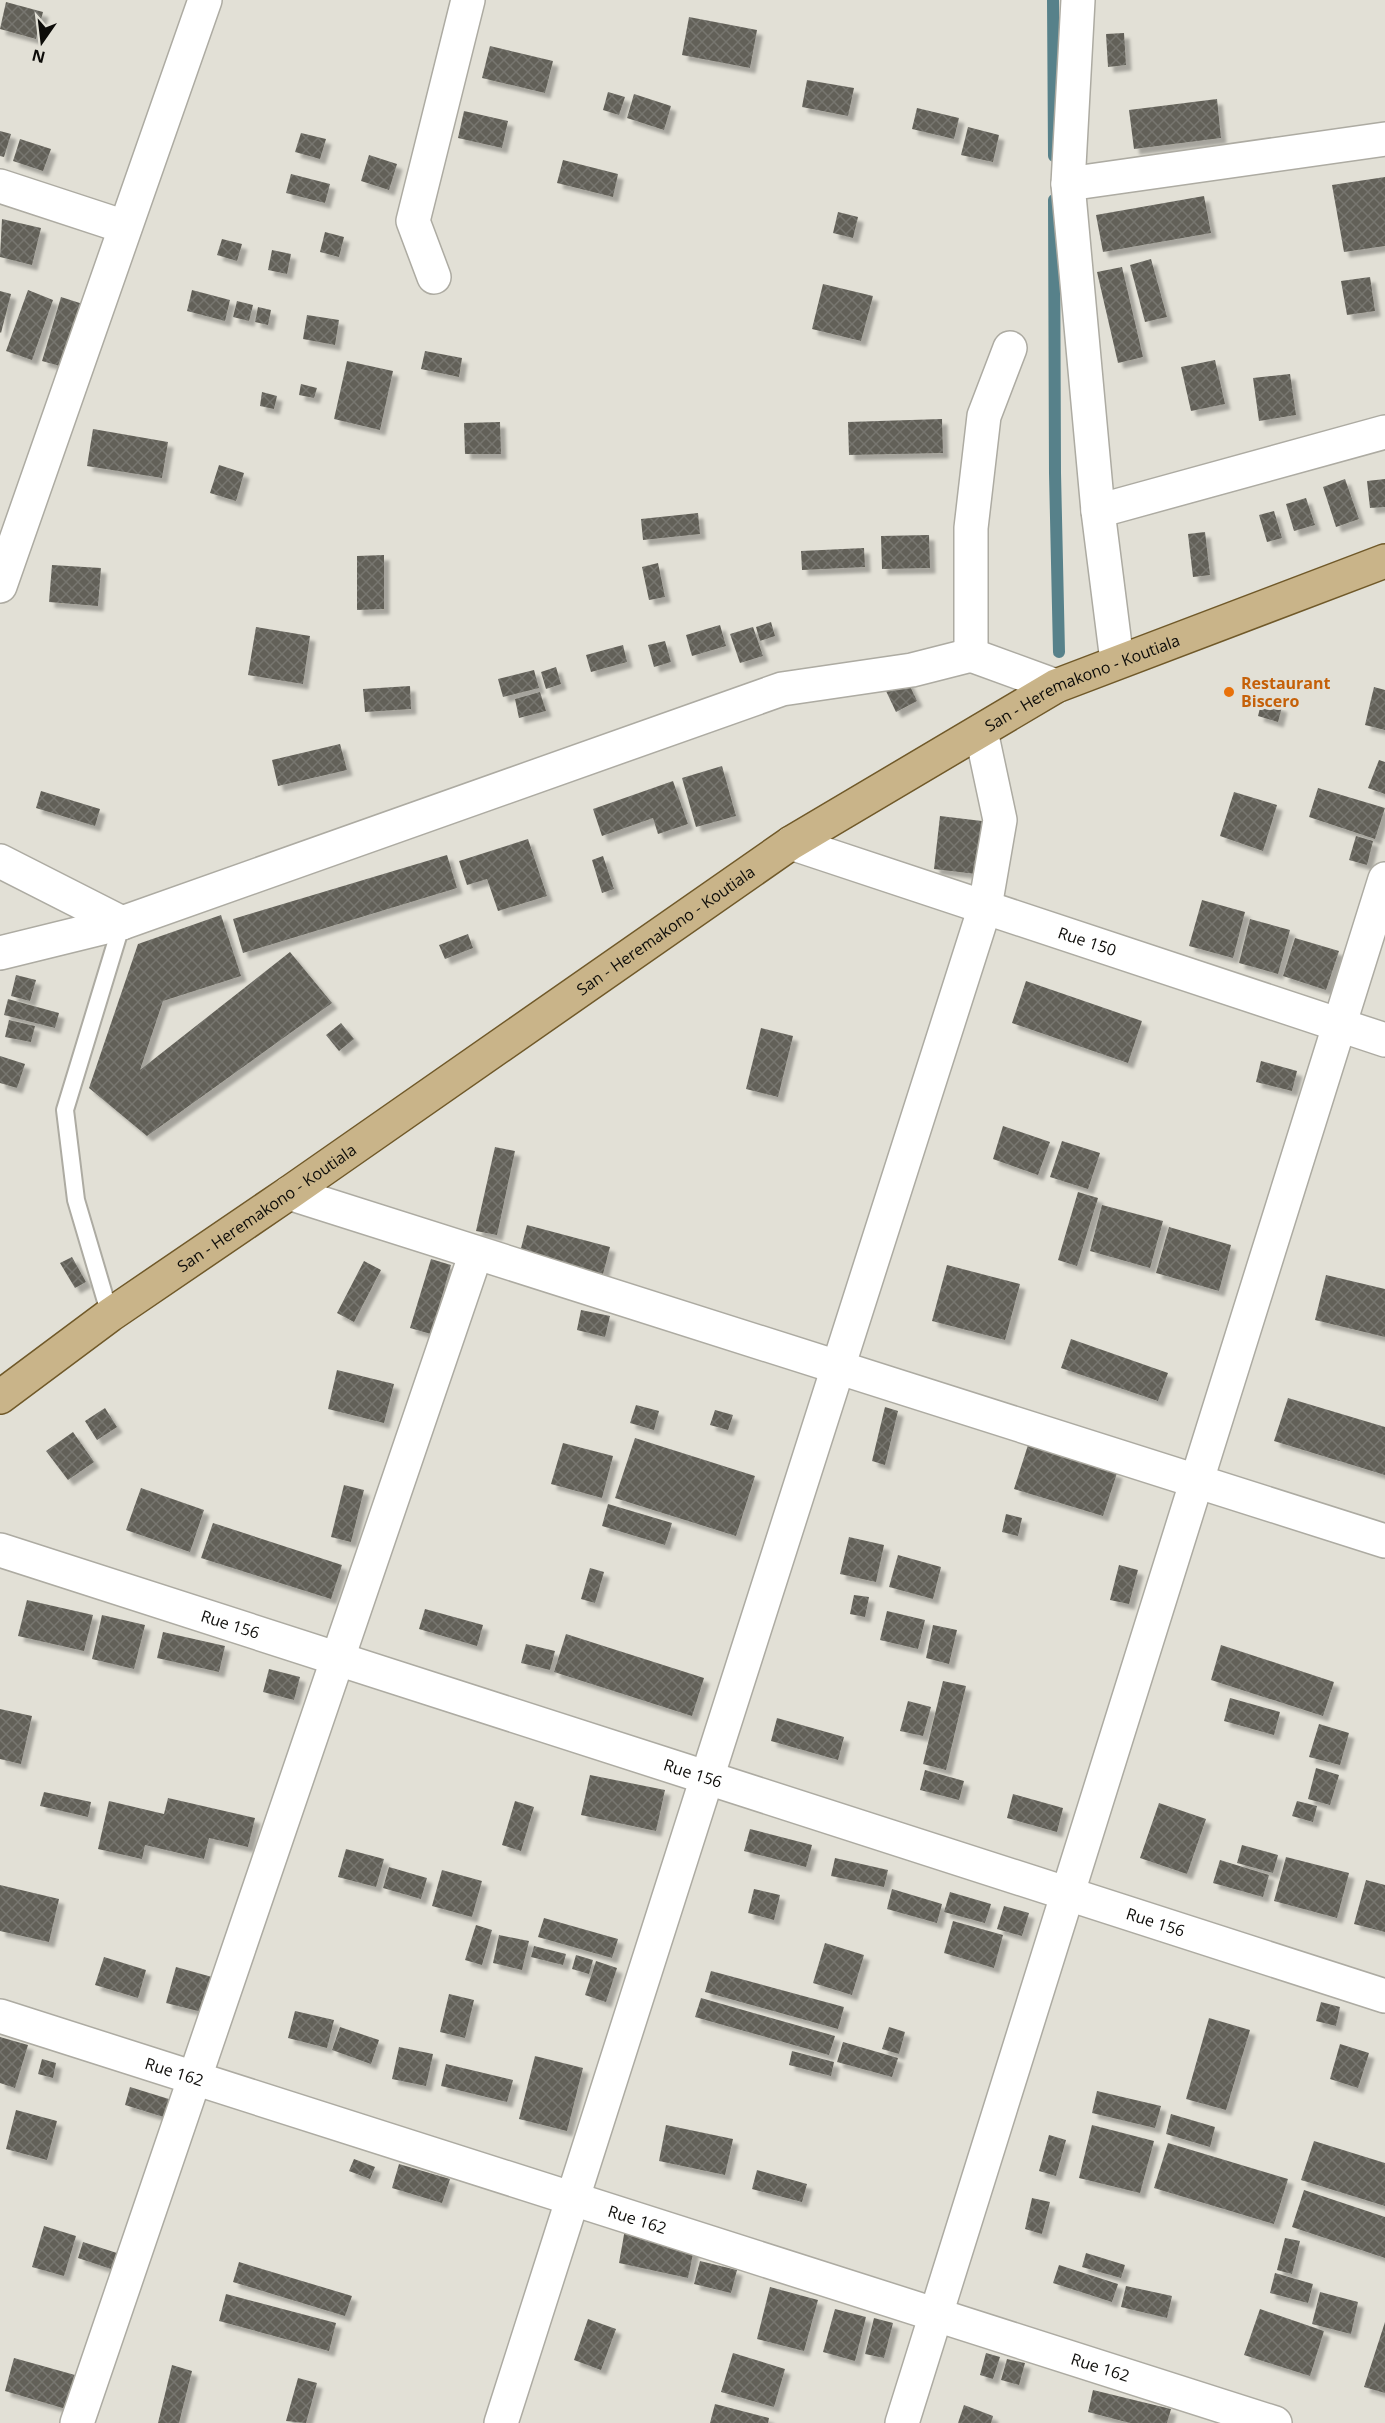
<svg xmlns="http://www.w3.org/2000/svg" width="1385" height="2423" viewBox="0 0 1385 2423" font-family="'Open Sans',sans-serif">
  <defs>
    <pattern id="building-cross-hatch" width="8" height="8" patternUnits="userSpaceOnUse" patternTransform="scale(1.5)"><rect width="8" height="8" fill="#626058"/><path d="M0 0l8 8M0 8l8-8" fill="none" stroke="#77766f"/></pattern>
    <filter id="shadow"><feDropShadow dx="5.5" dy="5.5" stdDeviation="1.5" flood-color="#0004"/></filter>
  </defs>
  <rect width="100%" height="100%" fill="#e2e0d6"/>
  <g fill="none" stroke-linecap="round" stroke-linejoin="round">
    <path stroke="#57818a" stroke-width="12" d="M 1053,0 L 1054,156
      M 1054,200 L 1055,473 L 1059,652"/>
  </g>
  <path fill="url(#building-cross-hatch)" filter="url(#shadow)" d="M 6,2 L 43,12 L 36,39 L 0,29 Z
    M 689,17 L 757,30 L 750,68 L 682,55 Z
    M 1124,33 L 1126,65 L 1108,67 L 1106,34 Z
    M 490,46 L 553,61 L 545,93 L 482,78 Z
    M 807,80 L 854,88 L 848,116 L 802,107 Z
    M 608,92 L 625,97 L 619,115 L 603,110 Z
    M 634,94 L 671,106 L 664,130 L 627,118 Z
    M 1217,99 L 1221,138 L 1134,149 L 1129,110 Z
    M 917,108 L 959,118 L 954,139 L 912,129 Z
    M 464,111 L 508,121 L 502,148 L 458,138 Z
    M 968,127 L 999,135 L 993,162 L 961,155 Z
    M 0,131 L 11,134 L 4,157 L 0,156 Z
    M 301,133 L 326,139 L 320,159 L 295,152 Z
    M 20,139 L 51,149 L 43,171 L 13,161 Z
    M 369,155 L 397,164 L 389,190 L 361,181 Z
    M 563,160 L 618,174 L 613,197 L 557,183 Z
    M 291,174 L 330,184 L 325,203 L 286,193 Z
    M 1385,177 L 1385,246 L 1344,252 L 1332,185 Z
    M 1204,196 L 1211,233 L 1103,252 L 1096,215 Z
    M 838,212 L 858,217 L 853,238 L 833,233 Z
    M 2,219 L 41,228 L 32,265 L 0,257 Z
    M 325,232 L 344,237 L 339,257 L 320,252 Z
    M 222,239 L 242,244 L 237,261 L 217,255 Z
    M 272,250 L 291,254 L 287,274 L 268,270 Z
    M 1151,259 L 1167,317 L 1145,322 L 1130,265 Z
    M 1122,267 L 1143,357 L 1118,363 L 1097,272 Z
    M 1370,277 L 1375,311 L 1347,315 L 1341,281 Z
    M 823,284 L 873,296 L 861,341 L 812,329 Z
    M 28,290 L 53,300 L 32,360 L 6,351 Z
    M 192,290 L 230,300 L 225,321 L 187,311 Z
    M 0,291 L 11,294 L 1,333 L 0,332 Z
    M 61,297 L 86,305 L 67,368 L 42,361 Z
    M 237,301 L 253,305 L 249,321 L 233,317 Z
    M 258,307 L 271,310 L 268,325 L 255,322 Z
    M 307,315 L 339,320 L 335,345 L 303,339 Z
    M 425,351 L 462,358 L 459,377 L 421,369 Z
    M 1215,360 L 1225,404 L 1191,411 L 1181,367 Z
    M 347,361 L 393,371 L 380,430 L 334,419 Z
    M 1290,374 L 1296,415 L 1259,421 L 1253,378 Z
    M 301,384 L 317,388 L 314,398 L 299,395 Z
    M 262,392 L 277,396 L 274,409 L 260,406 Z
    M 942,419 L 943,453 L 849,455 L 848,422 Z
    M 500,422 L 501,454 L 465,454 L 464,423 Z
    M 93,429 L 168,442 L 162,478 L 87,466 Z
    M 219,465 L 244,473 L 236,501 L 210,493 Z
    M 1345,479 L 1359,519 L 1336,527 L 1323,487 Z
    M 1385,479 L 1385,507 L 1370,508 L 1367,481 Z
    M 1306,498 L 1315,525 L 1294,531 L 1286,504 Z
    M 1274,511 L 1282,538 L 1267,542 L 1259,515 Z
    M 698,513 L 700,534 L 643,540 L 641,519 Z
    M 1205,532 L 1210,575 L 1193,577 L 1188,534 Z
    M 929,535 L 930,568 L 882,569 L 881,536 Z
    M 864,548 L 865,567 L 802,570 L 801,551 Z
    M 384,555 L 384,609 L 357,610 L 357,556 Z
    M 658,563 L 665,597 L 649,600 L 642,567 Z
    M 52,565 L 101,568 L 98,606 L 49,602 Z
    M 771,622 L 775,636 L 760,641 L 756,627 Z
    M 720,625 L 726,646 L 692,656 L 686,635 Z
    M 256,627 L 310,636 L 303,684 L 248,675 Z
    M 753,627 L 763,656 L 740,663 L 730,634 Z
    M 665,641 L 671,662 L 654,667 L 648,645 Z
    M 623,645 L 627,662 L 591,672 L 586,655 Z
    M 556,667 L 561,684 L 546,689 L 541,672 Z
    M 534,670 L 539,688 L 503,697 L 498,679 Z
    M 907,680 L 917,701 L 896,712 L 886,691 Z
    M 410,686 L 411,709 L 365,712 L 363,689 Z
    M 1374,687 L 1385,690 L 1385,730 L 1365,725 Z
    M 540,692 L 546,711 L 519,718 L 515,699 Z
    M 1262,700 L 1282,707 L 1278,722 L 1258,716 Z
    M 340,744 L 347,770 L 278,786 L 272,760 Z
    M 1379,760 L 1385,762 L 1385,794 L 1368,788 Z
    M 722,766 L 736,816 L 696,827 L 682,778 Z
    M 673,781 L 688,824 L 658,834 L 653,818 L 602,836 L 593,809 Z
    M 1318,788 L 1385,808 L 1375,839 L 1309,817 Z
    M 41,791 L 100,809 L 95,826 L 36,808 Z
    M 1234,792 L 1277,805 L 1263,851 L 1220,836 Z
    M 940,816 L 982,821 L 976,874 L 934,869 Z
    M 1356,836 L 1373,841 L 1367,865 L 1349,860 Z
    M 528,839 L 547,896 L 498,911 L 487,879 L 467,885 L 459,861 Z
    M 447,855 L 457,888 L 243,953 L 233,919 Z
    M 603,856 L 614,889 L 602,893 L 592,860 Z
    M 1202,900 L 1245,912 L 1233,958 L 1189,946 Z
    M 221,915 L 241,976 L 163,1001 L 140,1070 L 290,952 L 332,1003 L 147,1136 L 89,1088 L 138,944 Z
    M 1250,919 L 1290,930 L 1278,974 L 1239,963 Z
    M 468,934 L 473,948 L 445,959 L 439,945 Z
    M 1295,938 L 1339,951 L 1326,990 L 1283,976 Z
    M 16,975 L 36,980 L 30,1001 L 11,996 Z
    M 1026,981 L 1142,1021 L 1128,1063 L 1012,1023 Z
    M 8,999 L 59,1013 L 55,1028 L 4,1015 Z
    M 9,1020 L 35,1026 L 31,1042 L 5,1037 Z
    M 341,1023 L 354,1039 L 339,1051 L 326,1035 Z
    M 761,1028 L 793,1036 L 778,1097 L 746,1089 Z
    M 0,1056 L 25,1064 L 17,1088 L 0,1083 Z
    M 1261,1061 L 1297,1071 L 1292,1091 L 1256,1082 Z
    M 1003,1126 L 1050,1142 L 1038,1175 L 993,1159 Z
    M 1062,1141 L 1100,1153 L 1088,1189 L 1050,1177 Z
    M 495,1147 L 515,1151 L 497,1235 L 476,1231 Z
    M 1078,1192 L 1098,1198 L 1077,1266 L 1058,1260 Z
    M 1102,1205 L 1163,1221 L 1150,1268 L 1090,1251 Z
    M 527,1225 L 610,1247 L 603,1274 L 520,1252 Z
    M 1169,1227 L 1231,1245 L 1219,1291 L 1156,1273 Z
    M 72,1257 L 86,1282 L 75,1288 L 60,1263 Z
    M 431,1259 L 451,1265 L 431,1334 L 410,1328 Z
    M 364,1261 L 381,1270 L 354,1322 L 337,1313 Z
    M 947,1265 L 1020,1284 L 1005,1340 L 932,1321 Z
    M 1326,1275 L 1385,1289 L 1385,1337 L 1315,1320 Z
    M 581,1310 L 610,1316 L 605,1337 L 577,1330 Z
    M 1071,1339 L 1168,1373 L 1158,1401 L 1061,1368 Z
    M 337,1370 L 394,1384 L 384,1423 L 328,1409 Z
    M 1288,1398 L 1385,1427 L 1385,1475 L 1274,1441 Z
    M 636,1405 L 659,1411 L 654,1430 L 630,1423 Z
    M 885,1407 L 898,1411 L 885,1465 L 872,1461 Z
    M 105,1408 L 117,1427 L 97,1440 L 85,1421 Z
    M 715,1410 L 733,1415 L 728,1430 L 710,1425 Z
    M 73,1432 L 94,1462 L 68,1480 L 46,1451 Z
    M 635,1438 L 755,1476 L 736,1536 L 615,1498 Z
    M 563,1443 L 613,1456 L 602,1498 L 551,1484 Z
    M 1028,1445 L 1117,1473 L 1103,1516 L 1014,1489 Z
    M 344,1485 L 364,1490 L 351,1542 L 331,1537 Z
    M 141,1488 L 204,1510 L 190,1552 L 126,1530 Z
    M 608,1504 L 672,1523 L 665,1545 L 602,1526 Z
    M 1006,1514 L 1022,1518 L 1018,1536 L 1002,1532 Z
    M 213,1523 L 342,1565 L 331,1599 L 201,1558 Z
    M 849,1537 L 884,1545 L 876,1582 L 840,1574 Z
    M 898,1555 L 941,1567 L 933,1599 L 889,1587 Z
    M 1119,1565 L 1138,1570 L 1129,1604 L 1110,1600 Z
    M 590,1568 L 604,1572 L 595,1603 L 581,1599 Z
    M 854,1595 L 869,1597 L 865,1617 L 850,1614 Z
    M 27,1600 L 93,1615 L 84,1651 L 18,1636 Z
    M 425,1609 L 483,1625 L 477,1646 L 419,1629 Z
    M 887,1611 L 925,1620 L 918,1649 L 880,1640 Z
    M 102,1615 L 145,1625 L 134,1669 L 92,1659 Z
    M 933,1625 L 957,1630 L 949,1664 L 926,1658 Z
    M 163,1632 L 225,1646 L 219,1672 L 157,1658 Z
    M 566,1634 L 704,1678 L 692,1716 L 554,1672 Z
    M 526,1644 L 555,1651 L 550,1670 L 521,1663 Z
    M 1221,1645 L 1334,1682 L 1323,1716 L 1211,1680 Z
    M 269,1669 L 300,1677 L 294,1700 L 263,1692 Z
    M 943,1681 L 966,1686 L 946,1770 L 923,1764 Z
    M 1230,1698 L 1280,1712 L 1274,1735 L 1224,1721 Z
    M 908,1701 L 931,1707 L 923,1736 L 900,1731 Z
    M 0,1709 L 32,1716 L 21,1764 L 0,1759 Z
    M 777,1718 L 844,1737 L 838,1760 L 771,1741 Z
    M 1319,1724 L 1349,1733 L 1340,1765 L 1309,1757 Z
    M 1316,1768 L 1339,1775 L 1330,1805 L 1308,1799 Z
    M 925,1770 L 964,1781 L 959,1800 L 920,1790 Z
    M 590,1775 L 665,1790 L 656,1831 L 581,1815 Z
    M 44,1792 L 91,1802 L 88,1817 L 40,1806 Z
    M 1013,1794 L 1063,1808 L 1057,1832 L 1007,1818 Z
    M 168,1798 L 255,1818 L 248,1847 L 209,1838 L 204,1859 L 145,1845 L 142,1859 L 98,1849 L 109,1801 L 164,1814 Z
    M 515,1801 L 534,1807 L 521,1851 L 502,1845 Z
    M 1297,1801 L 1317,1806 L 1313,1822 L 1292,1816 Z
    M 1159,1803 L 1206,1819 L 1187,1874 L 1140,1858 Z
    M 750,1829 L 812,1845 L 806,1867 L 744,1851 Z
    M 1242,1845 L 1278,1855 L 1273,1873 L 1237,1863 Z
    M 346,1849 L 384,1859 L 376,1887 L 338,1877 Z
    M 1286,1857 L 1349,1873 L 1337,1918 L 1274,1901 Z
    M 835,1858 L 888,1870 L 884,1887 L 831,1876 Z
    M 1220,1860 L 1269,1875 L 1263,1897 L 1213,1883 Z
    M 389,1867 L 427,1878 L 421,1899 L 383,1888 Z
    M 442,1870 L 482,1881 L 472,1917 L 432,1906 Z
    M 1366,1880 L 1385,1885 L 1385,1932 L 1354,1924 Z
    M 0,1885 L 59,1899 L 49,1942 L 0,1931 Z
    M 754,1889 L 780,1895 L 774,1920 L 748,1913 Z
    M 892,1889 L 942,1904 L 937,1923 L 887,1909 Z
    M 950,1892 L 991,1904 L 985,1923 L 944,1912 Z
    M 1004,1906 L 1029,1913 L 1022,1936 L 997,1929 Z
    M 544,1918 L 618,1939 L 612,1958 L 538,1937 Z
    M 953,1921 L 1003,1935 L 994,1968 L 944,1953 Z
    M 476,1925 L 492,1930 L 482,1965 L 465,1960 Z
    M 499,1935 L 529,1941 L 522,1970 L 493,1963 Z
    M 825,1943 L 864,1955 L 852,1995 L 813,1983 Z
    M 534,1946 L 566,1954 L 563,1965 L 531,1957 Z
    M 576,1955 L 593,1960 L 589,1974 L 572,1969 Z
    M 104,1957 L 146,1970 L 138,1998 L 95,1985 Z
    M 596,1961 L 617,1968 L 606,2002 L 585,1995 Z
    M 176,1967 L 212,1977 L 202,2012 L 166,2003 Z
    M 711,1971 L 844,2007 L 838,2029 L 705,1992 Z
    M 449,1994 L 474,2000 L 465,2038 L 440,2032 Z
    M 701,1998 L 835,2036 L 829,2055 L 695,2017 Z
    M 1321,2002 L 1340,2007 L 1336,2026 L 1316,2021 Z
    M 295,2011 L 334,2020 L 327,2048 L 288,2038 Z
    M 1209,2018 L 1250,2030 L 1226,2110 L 1186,2099 Z
    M 340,2027 L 379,2040 L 371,2064 L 332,2050 Z
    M 889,2027 L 905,2032 L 899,2054 L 882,2049 Z
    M 0,2037 L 28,2045 L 15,2088 L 0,2083 Z
    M 843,2042 L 898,2058 L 892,2077 L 837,2062 Z
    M 1340,2044 L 1369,2053 L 1358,2088 L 1330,2079 Z
    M 399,2047 L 433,2054 L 426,2086 L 392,2079 Z
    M 792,2051 L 834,2062 L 831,2076 L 789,2065 Z
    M 535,2056 L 583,2068 L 567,2131 L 519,2119 Z
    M 42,2059 L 56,2063 L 53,2078 L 38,2074 Z
    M 446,2064 L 513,2080 L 507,2102 L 441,2086 Z
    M 130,2087 L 172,2100 L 167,2118 L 125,2105 Z
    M 1097,2091 L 1161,2106 L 1155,2128 L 1092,2113 Z
    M 16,2110 L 57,2121 L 47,2160 L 6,2149 Z
    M 1171,2114 L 1215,2127 L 1210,2147 L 1166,2134 Z
    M 666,2125 L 733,2139 L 725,2175 L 659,2161 Z
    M 1092,2125 L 1154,2141 L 1140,2193 L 1079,2178 Z
    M 1049,2135 L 1066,2140 L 1056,2176 L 1039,2171 Z
    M 1314,2141 L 1385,2163 L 1385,2206 L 1301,2180 Z
    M 1168,2143 L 1288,2179 L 1274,2224 L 1154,2188 Z
    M 354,2159 L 375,2167 L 370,2179 L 349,2171 Z
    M 399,2164 L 450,2179 L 442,2203 L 392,2188 Z
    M 757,2170 L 807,2184 L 802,2202 L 752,2189 Z
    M 1304,2190 L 1385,2217 L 1385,2258 L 1292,2227 Z
    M 1032,2198 L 1050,2202 L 1042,2234 L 1025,2229 Z
    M 44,2226 L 76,2236 L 64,2276 L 32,2267 Z
    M 625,2229 L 695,2244 L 688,2278 L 619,2263 Z
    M 1285,2238 L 1300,2241 L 1292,2274 L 1277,2270 Z
    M 83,2242 L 120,2254 L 114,2270 L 78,2258 Z
    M 1086,2253 L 1125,2265 L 1121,2278 L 1082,2267 Z
    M 700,2261 L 737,2270 L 731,2293 L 694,2284 Z
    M 239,2262 L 352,2296 L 345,2316 L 233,2282 Z
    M 1059,2265 L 1118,2284 L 1112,2302 L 1053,2283 Z
    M 1275,2273 L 1313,2284 L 1308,2303 L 1270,2293 Z
    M 1126,2286 L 1172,2296 L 1167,2318 L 1121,2307 Z
    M 770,2287 L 818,2300 L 804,2351 L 757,2339 Z
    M 1320,2292 L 1358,2302 L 1351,2334 L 1312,2324 Z
    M 226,2294 L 336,2323 L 329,2351 L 219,2321 Z
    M 835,2309 L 866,2317 L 855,2361 L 823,2352 Z
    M 1260,2309 L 1324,2331 L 1310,2376 L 1244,2355 Z
    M 874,2318 L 893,2323 L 884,2358 L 865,2354 Z
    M 588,2319 L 616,2329 L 601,2370 L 574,2360 Z
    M 1385,2322 L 1385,2393 L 1364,2387 Z
    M 733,2353 L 785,2369 L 774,2407 L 721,2392 Z
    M 986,2353 L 1000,2357 L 993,2379 L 980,2375 Z
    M 14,2358 L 75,2375 L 66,2409 L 5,2391 Z
    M 1007,2359 L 1025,2363 L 1019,2385 L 1001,2380 Z
    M 172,2365 L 192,2371 L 179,2423 L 158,2423 Z
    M 298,2378 L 317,2383 L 306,2423 L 286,2421 Z
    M 1093,2390 L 1171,2409 L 1167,2423 L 1130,2423 L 1088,2412 Z
    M 715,2404 L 769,2418 L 768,2423 L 710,2423 Z
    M 964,2405 L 993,2416 L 991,2423 L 958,2423 Z"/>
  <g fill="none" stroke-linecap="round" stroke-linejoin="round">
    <g stroke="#adaba2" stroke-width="20">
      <path id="lane" d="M 110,1315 L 76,1200 L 65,1110 L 122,923"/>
    </g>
    <g stroke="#adaba2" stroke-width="36">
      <g id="street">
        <path d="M 1078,0 L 1068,184 L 1098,511 L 1117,661"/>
        <path d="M 1068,184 L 1385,139"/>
        <path d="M 0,186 L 125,227"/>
        <path d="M 434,277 L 413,221 L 468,0"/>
        <path d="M 1098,511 L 1385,432"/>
        <path d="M 0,586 L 205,0"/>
        <path d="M 971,655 L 971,528 L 984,416 L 1010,348"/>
        <path id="s1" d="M 791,843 L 1385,1040"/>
        <path d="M 0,861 L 122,923"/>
        <path d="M 289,1193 L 1385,1541"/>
        <path id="s2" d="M 0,1550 L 1385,1996"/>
        <path id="s3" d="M 0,2016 L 1275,2423"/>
        <path d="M 77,2423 L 476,1253"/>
        <path d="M 501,2423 L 985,907 L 1000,820 L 981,731"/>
        <path d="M 902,2423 L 1385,879"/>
      </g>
    </g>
    <g stroke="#adaba2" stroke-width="36">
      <path id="secondary" d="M 0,953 L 122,923 L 782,689 L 912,670 L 971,655 L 1056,686"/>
    </g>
    <g stroke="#705929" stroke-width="36">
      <g id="primary">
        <path id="s4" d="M 0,1397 L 110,1315 L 289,1193 L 791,843 L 1056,686 L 1385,561"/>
      </g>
    </g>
    <use href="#lane" stroke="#fff" stroke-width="16"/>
    <use href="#street" stroke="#fff" stroke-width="33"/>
    <use href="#secondary" stroke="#fff" stroke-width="33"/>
    <use href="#primary" stroke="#c9b489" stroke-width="33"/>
  </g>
  <circle fill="#e8710a" stroke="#e2e0d6" stroke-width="2" cx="1229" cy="692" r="6"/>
  <g text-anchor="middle" stroke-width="6" stroke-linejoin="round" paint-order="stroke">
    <g font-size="16" font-weight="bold" fill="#c56008" stroke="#e2e0d6" text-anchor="start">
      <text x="1241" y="689">Restaurant<tspan x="1241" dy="18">Biscero</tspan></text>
    </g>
    <g font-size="16" fill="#0d0c09" stroke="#e2e0d6">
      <text dy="6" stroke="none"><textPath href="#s4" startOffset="1299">San - Heremakono - Koutiala</textPath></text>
      <text dy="6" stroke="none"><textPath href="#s4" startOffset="813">San - Heremakono - Koutiala</textPath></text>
      <text dy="6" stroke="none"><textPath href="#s1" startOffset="312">Rue 150</textPath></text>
      <text dy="6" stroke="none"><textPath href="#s4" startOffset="327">San - Heremakono - Koutiala</textPath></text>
      <text dy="6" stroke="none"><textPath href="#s2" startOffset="242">Rue 156</textPath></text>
      <text dy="6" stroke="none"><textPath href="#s2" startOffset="728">Rue 156</textPath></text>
      <text dy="6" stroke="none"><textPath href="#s2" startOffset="1214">Rue 156</textPath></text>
      <text dy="6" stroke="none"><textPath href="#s3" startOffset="183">Rue 162</textPath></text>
      <text dy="6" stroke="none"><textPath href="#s3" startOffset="669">Rue 162</textPath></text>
      <text dy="6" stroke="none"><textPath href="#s3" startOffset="1155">Rue 162</textPath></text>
    </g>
  </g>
  <g transform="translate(42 42) rotate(194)" stroke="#e2e0d6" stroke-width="4.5" paint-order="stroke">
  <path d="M0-4.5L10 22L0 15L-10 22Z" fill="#0d0c09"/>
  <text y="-9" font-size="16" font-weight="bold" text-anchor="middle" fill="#0d0c09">N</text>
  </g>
</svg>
